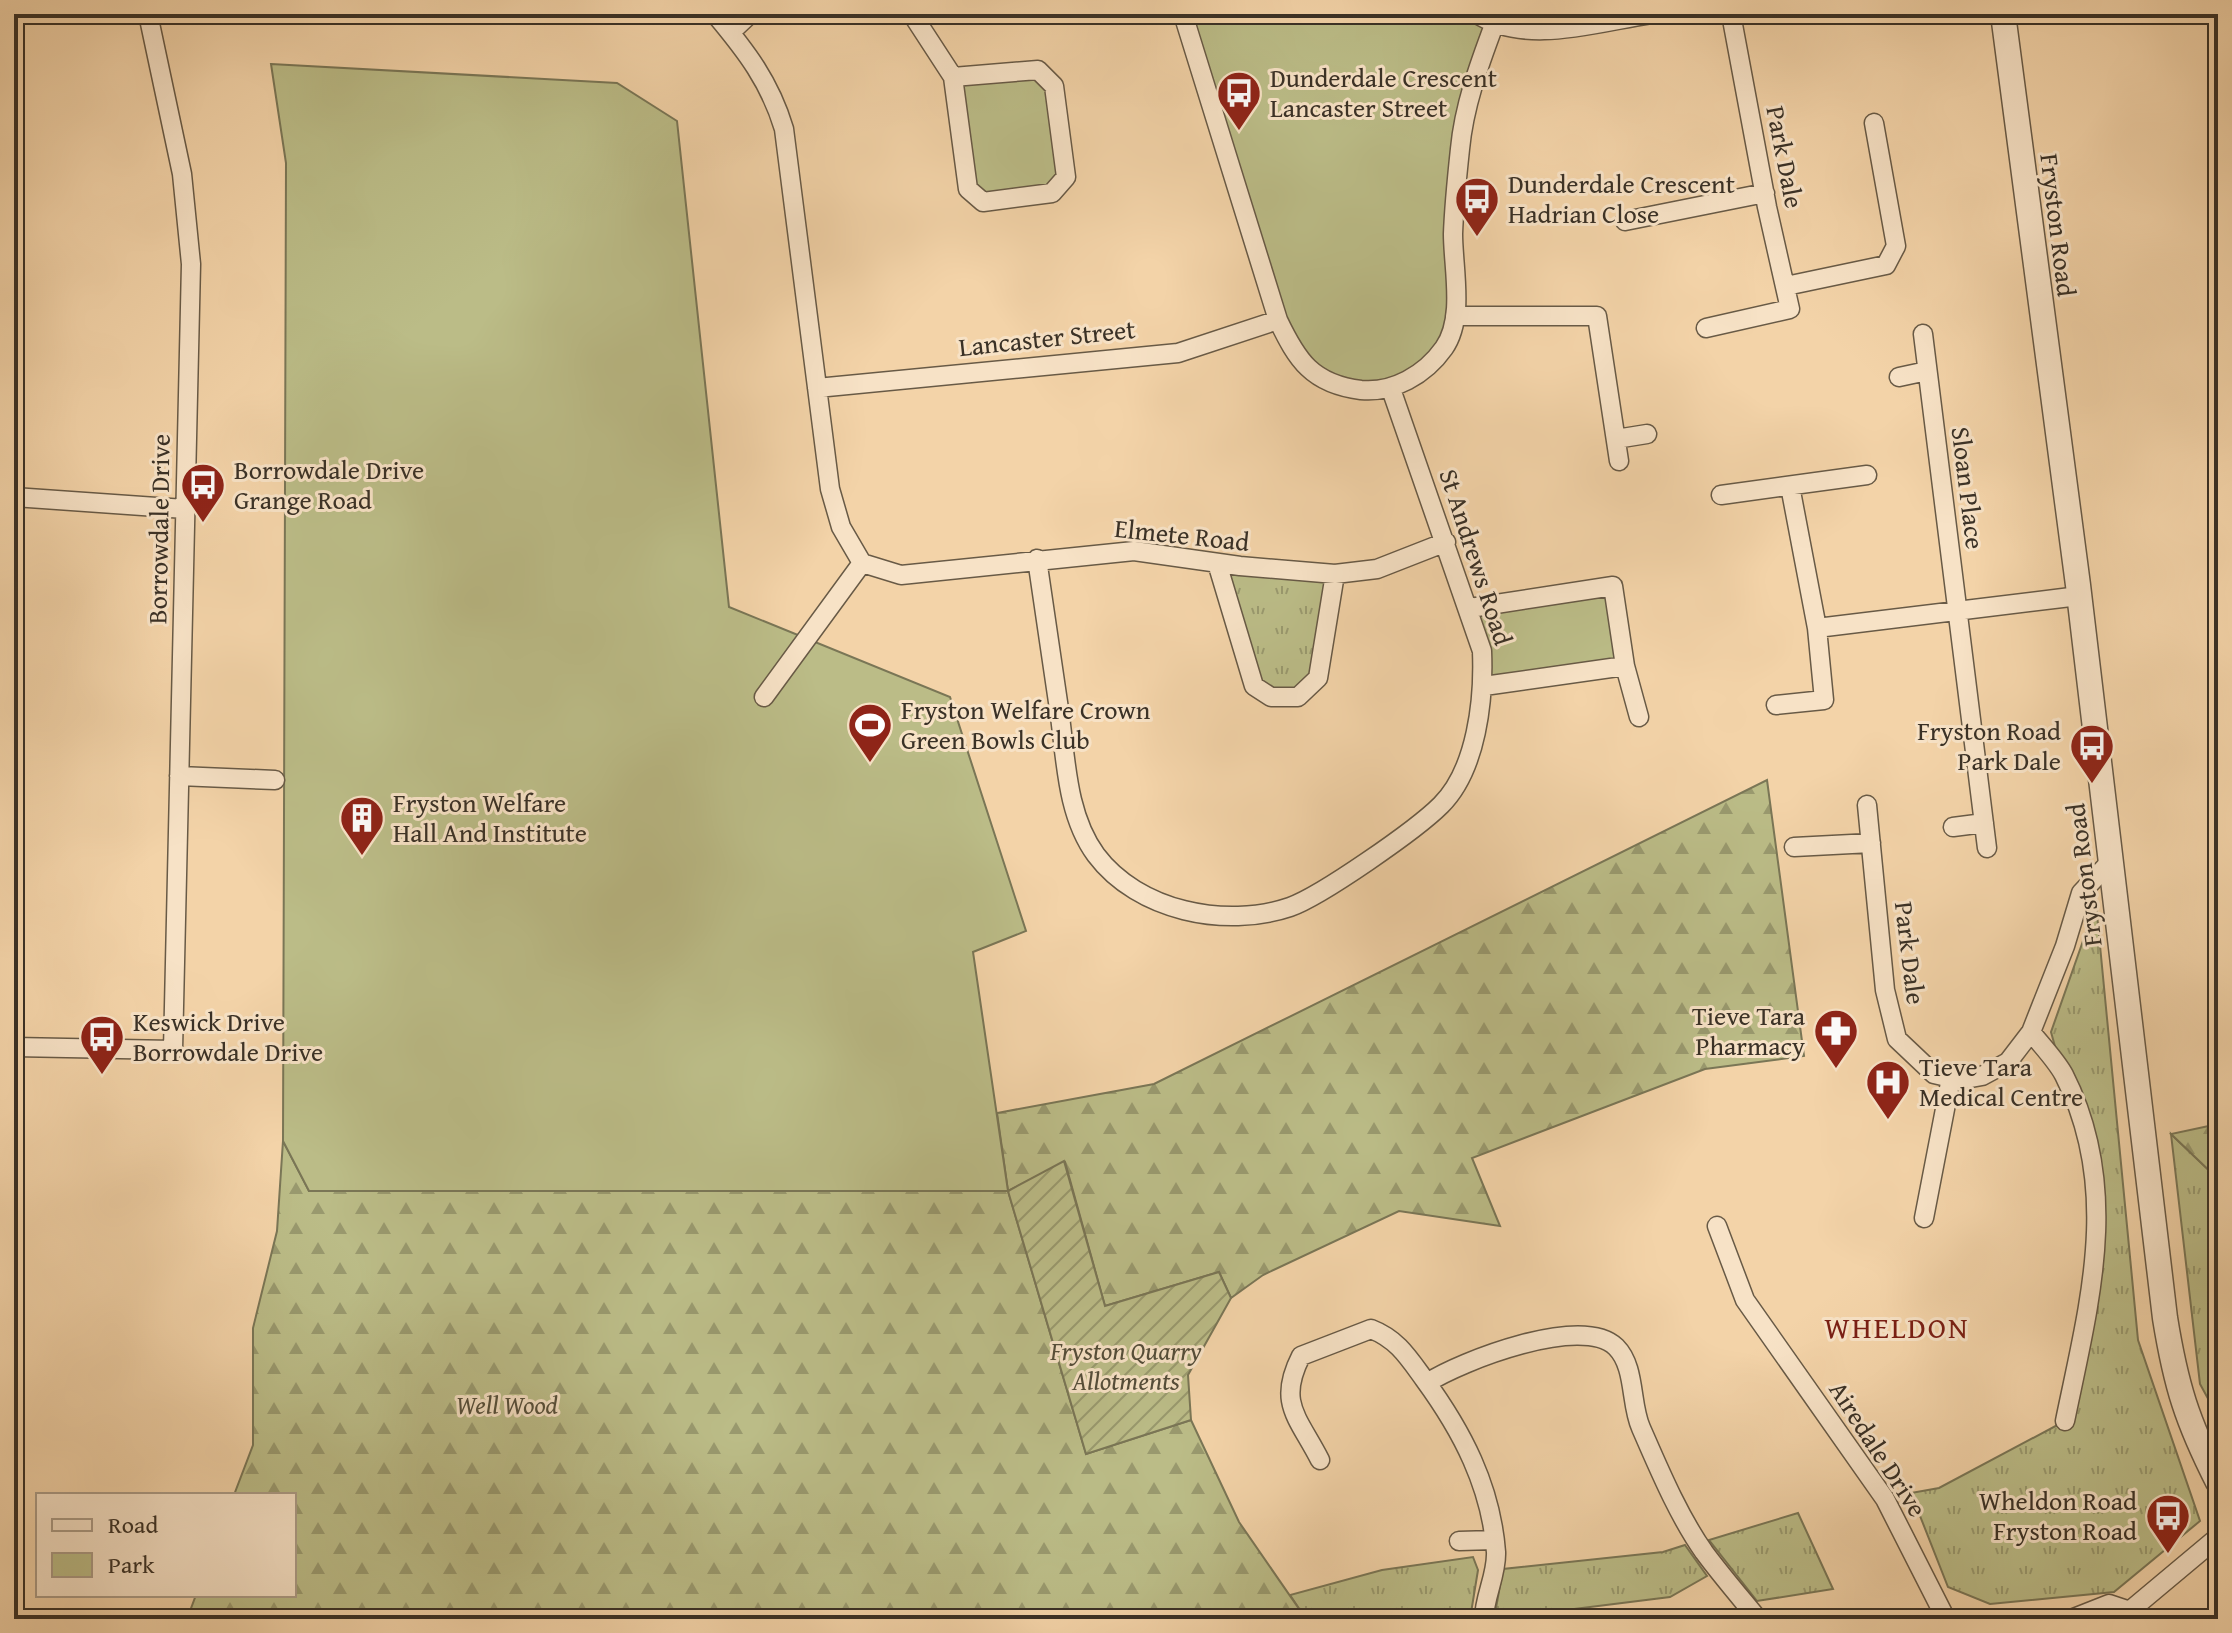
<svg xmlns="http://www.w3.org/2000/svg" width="2232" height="1633" viewBox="0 0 2232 1633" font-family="'Gentium Book Plus',serif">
  <defs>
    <pattern id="grass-tufts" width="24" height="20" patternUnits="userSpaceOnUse" patternTransform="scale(2)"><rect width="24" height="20" fill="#bbbc87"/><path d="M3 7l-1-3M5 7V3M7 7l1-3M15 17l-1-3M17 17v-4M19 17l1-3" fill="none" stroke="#99996e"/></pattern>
    <pattern id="forest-firs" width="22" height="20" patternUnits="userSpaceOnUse" patternTransform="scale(2)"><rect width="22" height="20" fill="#bbbc87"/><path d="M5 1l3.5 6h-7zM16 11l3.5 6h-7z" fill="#99996e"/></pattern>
    <pattern id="garden-furrows" width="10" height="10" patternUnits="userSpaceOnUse" patternTransform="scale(2)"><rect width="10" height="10" fill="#bbbc87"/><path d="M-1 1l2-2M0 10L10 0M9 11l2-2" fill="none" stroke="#99996e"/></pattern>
  </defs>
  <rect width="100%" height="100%" fill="#f3d3a8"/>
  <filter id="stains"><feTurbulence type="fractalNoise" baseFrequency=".0025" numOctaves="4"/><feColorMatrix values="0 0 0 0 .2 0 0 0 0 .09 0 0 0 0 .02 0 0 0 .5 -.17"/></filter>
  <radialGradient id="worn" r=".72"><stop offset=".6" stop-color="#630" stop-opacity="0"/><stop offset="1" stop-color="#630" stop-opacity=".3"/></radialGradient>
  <path fill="url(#grass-tufts)" stroke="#7a7656" stroke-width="2" d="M 1217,563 L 1335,574 L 1318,678 L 1298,697 L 1254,686 Z
    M 2096,904 L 2138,1340 L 2200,1521 L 2114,1592 L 1990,1604 L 1948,1587 L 1911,1493 L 1939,1488 L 2065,1421 L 2097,1198 L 2051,1032 Z
    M 2171,1134 L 2218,1179 L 2218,1417 L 2200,1384 Z
    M 1798,1513 L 1833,1589 L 1757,1601 L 1709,1540 Z
    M 1685,1545 L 1707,1576 L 1670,1597 L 1494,1619 L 1503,1569 L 1663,1552 Z
    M 1473,1557 L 1478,1570 L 1470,1619 L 1306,1619 L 1290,1595 L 1382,1570 Z"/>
  <path fill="url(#forest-firs)" stroke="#7a7656" stroke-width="2" d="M 1767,780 L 1804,1056 L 1705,1069 L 1472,1158 L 1500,1226 L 1399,1211 L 1263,1275 L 1231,1298 L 1219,1272 L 1105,1306 L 1065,1162 L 1008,1191 L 1086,1454 L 1191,1420 L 1239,1522 L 1306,1619 L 602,1615 L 602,1619 L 187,1619 L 196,1595 L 294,1595 L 294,1495 L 234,1495 L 253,1445 L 253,1328 L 277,1231 L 283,1141 L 309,1191 L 1008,1191 L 997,1113 L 1154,1084 Z
    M 2218,1124 L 2218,1179 L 2171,1134 Z"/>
  <path fill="#bbbc87" stroke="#7a7656" stroke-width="2" d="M 1183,14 L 1477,14 L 1494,25 L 1460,145 L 1455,316 L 1421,371 L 1362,390 L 1295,356 Z
    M 271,64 L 617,83 L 677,121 L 729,607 L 950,697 L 1026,931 L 973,952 L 1008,1191 L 309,1191 L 283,1141 L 286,163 Z
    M 1038,70 L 1054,86 L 1066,177 L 1052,193 L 983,202 L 968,189 L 953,77 Z
    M 1613,586 L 1625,666 L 1484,686 L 1470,608 Z"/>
  <path fill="url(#garden-furrows)" stroke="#7a7656" stroke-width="2" d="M 1064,1161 L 1105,1306 L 1219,1272 L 1231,1298 L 1188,1375 L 1191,1420 L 1086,1454 L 1008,1191 Z"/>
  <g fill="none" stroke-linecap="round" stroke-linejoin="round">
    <g stroke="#685a46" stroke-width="21">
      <path id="minor" d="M 715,14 C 746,51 770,82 784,129 L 830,489 L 841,527 L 862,563 L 901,575 L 1134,551 L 1240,566 L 1335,574 L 1377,569 L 1446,542
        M 912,14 L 953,77 L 968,189 L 983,202 L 1052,193 L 1066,177 L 1054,86 L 1038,70 L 953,77
        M 1183,14 L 1278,320 C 1297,360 1312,384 1361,390 C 1393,393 1425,375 1444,348 C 1465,318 1453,268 1453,234 C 1454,206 1457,177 1460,149 C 1464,106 1479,65 1494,25
        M 1477,14 C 1526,46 1597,22 1651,14
        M 731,32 L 750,14
        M 1625,221 L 1765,193
        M 1786,286 L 1886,265 L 1896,246 L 1874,123
        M 1455,316 L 1597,316 L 1619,461
        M 1706,328 L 1790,309 L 1767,207 L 1731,14
        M 1923,334 L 1987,848
        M 1899,377 L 1927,371
        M 817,388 L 1178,353 L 1278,320
        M 1616,439 L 1647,434
        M 1721,495 L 1867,475
        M 14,497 L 185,509
        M 1037,559 C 1044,609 1052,659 1059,709 C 1066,758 1066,814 1096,855 C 1138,911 1225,929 1290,907 C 1321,896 1416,830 1441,805 C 1477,769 1484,699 1482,651 L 1391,389
        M 1217,563 L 1254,686 L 1271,697 L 1298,697 L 1318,678 L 1335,574
        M 1470,608 L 1613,586 L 1625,666 L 1484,686
        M 1817,628 L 2079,596
        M 1625,666 L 1639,717
        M 764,697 L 862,563
        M 1776,705 L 1824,700 L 1817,628 L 1790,486
        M 179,776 L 275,780
        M 1867,805 L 1885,990 L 1897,1039 L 1934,1074 L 1960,1080 L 1982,1076 L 2008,1062 L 2031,1032 L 2065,946 L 2081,893 L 2111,861
        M 1953,827 L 1984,823
        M 1794,847 L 1871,843
        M 2031,1032 C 2042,1046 2056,1060 2064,1075 C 2122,1189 2089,1304 2065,1421
        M 14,1047 L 173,1050 L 191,264 L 182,174 L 148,14
        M 1924,1218 L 1951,1078
        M 1717,1226 L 1745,1300 L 1885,1499 L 1946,1619
        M 1427,1383 C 1461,1361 1582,1314 1616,1347 C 1636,1367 1630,1404 1641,1428 C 1659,1469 1678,1515 1704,1552 C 1721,1575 1740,1597 1758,1619
        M 1320,1460 C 1298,1417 1277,1403 1301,1356 L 1371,1329 C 1397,1339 1408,1357 1424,1379 C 1462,1431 1491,1486 1496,1552 C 1497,1575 1484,1597 1484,1619
        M 1459,1541 L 1494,1540
        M 2071,1619 L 2109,1604 L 2130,1611
        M 2120,1619 L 2218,1537"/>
    </g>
    <g stroke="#685a46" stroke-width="27">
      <path id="tertiary" d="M 2003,14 L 2078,585 L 2165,1318 C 2176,1386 2187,1421 2218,1482"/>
    </g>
    <use href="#minor" stroke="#f7e2c6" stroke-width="18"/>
    <use href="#tertiary" stroke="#f7e2c6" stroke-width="24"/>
  </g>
  <defs>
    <g id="bus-pin" transform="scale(2.3)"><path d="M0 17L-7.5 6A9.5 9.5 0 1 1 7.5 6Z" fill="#8f2418" stroke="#f7e2c6"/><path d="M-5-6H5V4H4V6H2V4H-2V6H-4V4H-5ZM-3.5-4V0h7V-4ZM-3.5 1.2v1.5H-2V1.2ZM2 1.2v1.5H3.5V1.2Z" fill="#fff"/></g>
    <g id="stadium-pin" transform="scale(2.3)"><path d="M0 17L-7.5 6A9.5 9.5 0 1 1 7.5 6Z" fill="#8f2418" stroke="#f7e2c6"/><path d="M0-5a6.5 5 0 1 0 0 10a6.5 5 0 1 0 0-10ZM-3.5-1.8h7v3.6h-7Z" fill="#fff"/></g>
    <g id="building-pin" transform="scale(2.3)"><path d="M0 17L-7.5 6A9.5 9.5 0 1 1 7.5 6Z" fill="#8f2418" stroke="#f7e2c6"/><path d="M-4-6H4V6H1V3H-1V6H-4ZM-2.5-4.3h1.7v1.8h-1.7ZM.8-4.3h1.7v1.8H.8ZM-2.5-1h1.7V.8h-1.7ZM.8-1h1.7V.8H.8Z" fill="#fff"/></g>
    <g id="pharmacy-pin" transform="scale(2.3)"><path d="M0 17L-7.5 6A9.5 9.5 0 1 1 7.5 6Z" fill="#8f2418" stroke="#f7e2c6"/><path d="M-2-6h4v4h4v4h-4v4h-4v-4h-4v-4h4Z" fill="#fff"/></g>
    <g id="hospital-pin" transform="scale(2.3)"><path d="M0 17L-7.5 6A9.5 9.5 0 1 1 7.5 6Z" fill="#8f2418" stroke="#f7e2c6"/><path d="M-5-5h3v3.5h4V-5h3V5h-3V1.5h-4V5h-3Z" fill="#fff"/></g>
  </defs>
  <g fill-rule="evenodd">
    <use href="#bus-pin" x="1239" y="93"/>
    <use href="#bus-pin" x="1477" y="199"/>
    <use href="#bus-pin" x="203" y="485"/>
    <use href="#stadium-pin" x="870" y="725"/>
    <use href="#bus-pin" x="2092" y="746"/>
    <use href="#building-pin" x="362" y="818"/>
    <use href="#pharmacy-pin" x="1836" y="1031"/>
    <use href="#bus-pin" x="102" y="1037"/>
    <use href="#hospital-pin" x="1888" y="1082"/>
    <use href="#bus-pin" x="2168" y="1516"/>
  </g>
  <g text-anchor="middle" stroke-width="6" stroke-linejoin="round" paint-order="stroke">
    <g font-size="26" fill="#3a3126" stroke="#f7e2c6" text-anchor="start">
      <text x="1270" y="87">Dunderdale Crescent<tspan x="1270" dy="30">Lancaster Street</tspan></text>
      <text x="1508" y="193">Dunderdale Crescent<tspan x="1508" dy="30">Hadrian Close</tspan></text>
      <text x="234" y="479">Borrowdale Drive<tspan x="234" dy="30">Grange Road</tspan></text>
      <text x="901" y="719">Fryston Welfare Crown<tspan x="901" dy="30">Green Bowls Club</tspan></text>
      <text x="2061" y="740" text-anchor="end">Fryston Road<tspan x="2061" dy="30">Park Dale</tspan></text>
      <text x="393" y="812">Fryston Welfare<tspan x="393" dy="30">Hall And Institute</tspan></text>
      <text x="1805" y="1025" text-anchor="end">Tieve Tara<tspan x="1805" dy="30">Pharmacy</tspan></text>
      <text x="133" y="1031">Keswick Drive<tspan x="133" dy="30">Borrowdale Drive</tspan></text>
      <text x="1919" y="1076">Tieve Tara<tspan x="1919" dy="30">Medical Centre</tspan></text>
      <text x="2137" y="1510" text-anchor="end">Wheldon Road<tspan x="2137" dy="30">Fryston Road</tspan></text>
    </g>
    <g font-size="26" fill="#3a3126" stroke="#f7e2c6">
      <text transform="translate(1785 157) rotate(79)" y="9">Park Dale</text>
      <text transform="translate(2058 225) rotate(83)" y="9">Fryston Road</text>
      <text transform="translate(1047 338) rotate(-6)" y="9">Lancaster Street</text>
      <text transform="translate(1968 488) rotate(83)" y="9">Sloan Place</text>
      <text transform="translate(159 529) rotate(-89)" y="9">Borrowdale Drive</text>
      <text transform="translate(1182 535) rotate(6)" y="9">Elmete Road</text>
      <text transform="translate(1476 557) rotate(72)" y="9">St Andrews Road</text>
      <text transform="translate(2084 875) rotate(-97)" y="9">Fryston Road</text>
      <text transform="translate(1910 953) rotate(83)" y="9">Park Dale</text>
      <text transform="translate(1878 1449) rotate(57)" y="9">Airedale Drive</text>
    </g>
    <g font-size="26" font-style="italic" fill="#544d39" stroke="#f7e2c6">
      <text x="1126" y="1360">Fryston Quarry<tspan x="1126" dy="30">Allotments</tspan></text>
      <text x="507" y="1414">Well Wood</text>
    </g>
    <g font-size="30" letter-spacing="2" fill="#7a1f14" stroke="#f7e2c6">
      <text x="1897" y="1338">WHELDON</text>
    </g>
  </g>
  <rect width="2232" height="1633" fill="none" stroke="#f3d3a8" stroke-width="48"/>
  <rect x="16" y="16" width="2200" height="1601" fill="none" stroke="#3a3126" stroke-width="4"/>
  <rect x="24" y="24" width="2184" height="1585" fill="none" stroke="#3a3126" stroke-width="2"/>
  <rect x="36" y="1493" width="260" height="104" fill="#f7e2c6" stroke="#ab9b86" stroke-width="2"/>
  <rect x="52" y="1519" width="40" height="12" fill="#f7e2c6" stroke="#ab9b86" stroke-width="2"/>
  <text x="108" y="1533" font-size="24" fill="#3a3126">Road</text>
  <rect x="52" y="1553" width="40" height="24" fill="#bbbc87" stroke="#ab9b86" stroke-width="2"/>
  <text x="108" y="1573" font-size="24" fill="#3a3126">Park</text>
  <rect width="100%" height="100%" filter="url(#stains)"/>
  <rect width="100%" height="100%" fill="url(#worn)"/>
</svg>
